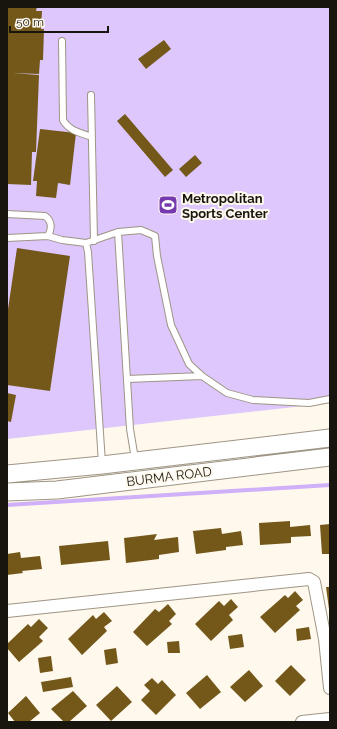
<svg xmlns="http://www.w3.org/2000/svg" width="337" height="729" viewBox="0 0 337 729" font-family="Raleway,sans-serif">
  <rect width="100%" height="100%" fill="#fef8ed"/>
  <path fill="#ddc7fd" d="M 7,7 L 330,7 L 330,403 L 7,439 Z"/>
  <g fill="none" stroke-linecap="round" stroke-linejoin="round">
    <path stroke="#cfb0f9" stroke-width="4" d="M 7,505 L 330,485"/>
  </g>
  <path fill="#73581a" d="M 7,7 L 37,7 L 36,11 L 42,11 L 41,29 L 44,29 L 43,60 L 40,60 L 39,74 L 12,73 L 39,75 L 36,152 L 32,152 L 31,185 L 7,184 Z
    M 164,40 L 171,49 L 146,69 L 138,59 Z
    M 125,114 L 173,170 L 165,177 L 117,121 Z
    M 40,129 L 76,133 L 70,185 L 58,183 L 56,198 L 36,196 L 37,181 L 33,181 Z
    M 195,155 L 202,163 L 186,177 L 179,169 Z
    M 17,248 L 70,256 L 50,391 L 7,385 L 7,316 Z
    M 7,393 L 16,395 L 11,422 L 7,421 Z
    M 290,521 L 290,527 L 310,525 L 311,536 L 291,537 L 291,543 L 260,545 L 259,523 Z
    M 330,524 L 330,554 L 322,554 L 320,525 Z
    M 221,528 L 222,534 L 241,531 L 243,545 L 226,547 L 226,550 L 196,554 L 193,531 Z
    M 157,534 L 154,540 L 178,537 L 179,552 L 159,555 L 159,559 L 126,563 L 124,538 Z
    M 108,541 L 110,560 L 61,565 L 59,546 Z
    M 20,552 L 21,558 L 40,556 L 42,569 L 22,571 L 23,573 L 7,575 L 7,554 Z
    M 326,587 L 330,587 L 330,609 L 329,609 Z
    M 295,591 L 303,600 L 296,606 L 300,610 L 275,633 L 260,617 L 285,595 L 288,598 Z
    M 231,599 L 238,607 L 229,615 L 233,620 L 211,641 L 195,624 L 219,601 L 224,606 Z
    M 168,604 L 176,614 L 169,621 L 172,624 L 147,646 L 133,632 L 155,609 L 159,612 Z
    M 104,612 L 112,621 L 104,627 L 107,631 L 82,655 L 68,639 L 93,615 L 96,619 Z
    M 39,619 L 48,628 L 39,637 L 43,641 L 19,662 L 7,648 L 7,644 L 28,624 L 31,627 Z
    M 309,627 L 311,639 L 297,641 L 296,629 Z
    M 242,634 L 244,647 L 230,649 L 228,636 Z
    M 179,641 L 180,653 L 168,653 L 167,642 Z
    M 116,648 L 118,663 L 106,665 L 104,650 Z
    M 51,656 L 53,671 L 40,673 L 38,658 Z
    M 291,665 L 306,680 L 290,696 L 275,681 Z
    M 249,670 L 263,686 L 245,702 L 230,687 Z
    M 207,675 L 221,692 L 200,709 L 186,693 Z
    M 71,677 L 73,687 L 43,692 L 41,682 Z
    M 152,678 L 158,684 L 162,680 L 176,695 L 156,715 L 141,700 L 150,691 L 144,685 Z
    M 117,686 L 132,702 L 111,721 L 96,705 Z
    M 73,691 L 87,706 L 69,722 L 64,722 L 51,709 Z
    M 26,696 L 40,713 L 29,722 L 15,722 L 8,713 Z"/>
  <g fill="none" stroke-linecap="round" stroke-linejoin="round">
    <g stroke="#9e9584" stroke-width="8">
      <path id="service" d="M 62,41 L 63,120 C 69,131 81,133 92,137
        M 91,95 L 94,241
        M 7,214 L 45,216 C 52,221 52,229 48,236
        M 118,232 L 130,429 L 135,459
        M 7,238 L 48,236 L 62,240 L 86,243 L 88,252 L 102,463
        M 86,243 L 118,232 L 141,230 L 155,236 L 157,256 L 171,325 L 189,364 L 202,376 L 227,393 L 253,400 L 309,403 L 330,399
        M 127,379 L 202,376"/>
    </g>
    <g stroke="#9e9584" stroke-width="14">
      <path id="minor" d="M 7,611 L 309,579 L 314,582 L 325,639 L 330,688
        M 302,722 L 330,719"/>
    </g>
    <g stroke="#9e9584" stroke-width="19">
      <path id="secondary" d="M 7,474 L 102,465 L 330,438
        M 7,492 L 57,490 L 330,457"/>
    </g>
    <use href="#service" stroke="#fff" stroke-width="6"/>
    <use href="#minor" stroke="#fff" stroke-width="12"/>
    <use href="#secondary" stroke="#fff" stroke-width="17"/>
  </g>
  <defs>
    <g id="stadium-square" transform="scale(1)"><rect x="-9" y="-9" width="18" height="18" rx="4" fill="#763ab0" stroke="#fef8ed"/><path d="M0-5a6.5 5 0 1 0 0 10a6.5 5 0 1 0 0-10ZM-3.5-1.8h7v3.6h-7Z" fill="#fff"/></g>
  </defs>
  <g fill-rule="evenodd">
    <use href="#stadium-square" x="168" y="205"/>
  </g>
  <g text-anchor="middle" stroke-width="4" stroke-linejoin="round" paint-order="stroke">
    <g font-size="13" font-weight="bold" fill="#18150e" stroke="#fef8ed" text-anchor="start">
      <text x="182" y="203">Metropolitan<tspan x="182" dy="15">Sports Center</tspan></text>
    </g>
    <g font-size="13" fill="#18150e" stroke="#fef8ed">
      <text transform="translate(169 476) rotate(-7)" y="5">BURMA ROAD</text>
    </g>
  </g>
  <rect width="337" height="729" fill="none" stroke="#18150e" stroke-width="16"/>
  <path d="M10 26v6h98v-6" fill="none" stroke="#18150e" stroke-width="2"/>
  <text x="16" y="26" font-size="12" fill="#18150e" stroke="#fef8ed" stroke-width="3" paint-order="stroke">50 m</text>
</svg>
